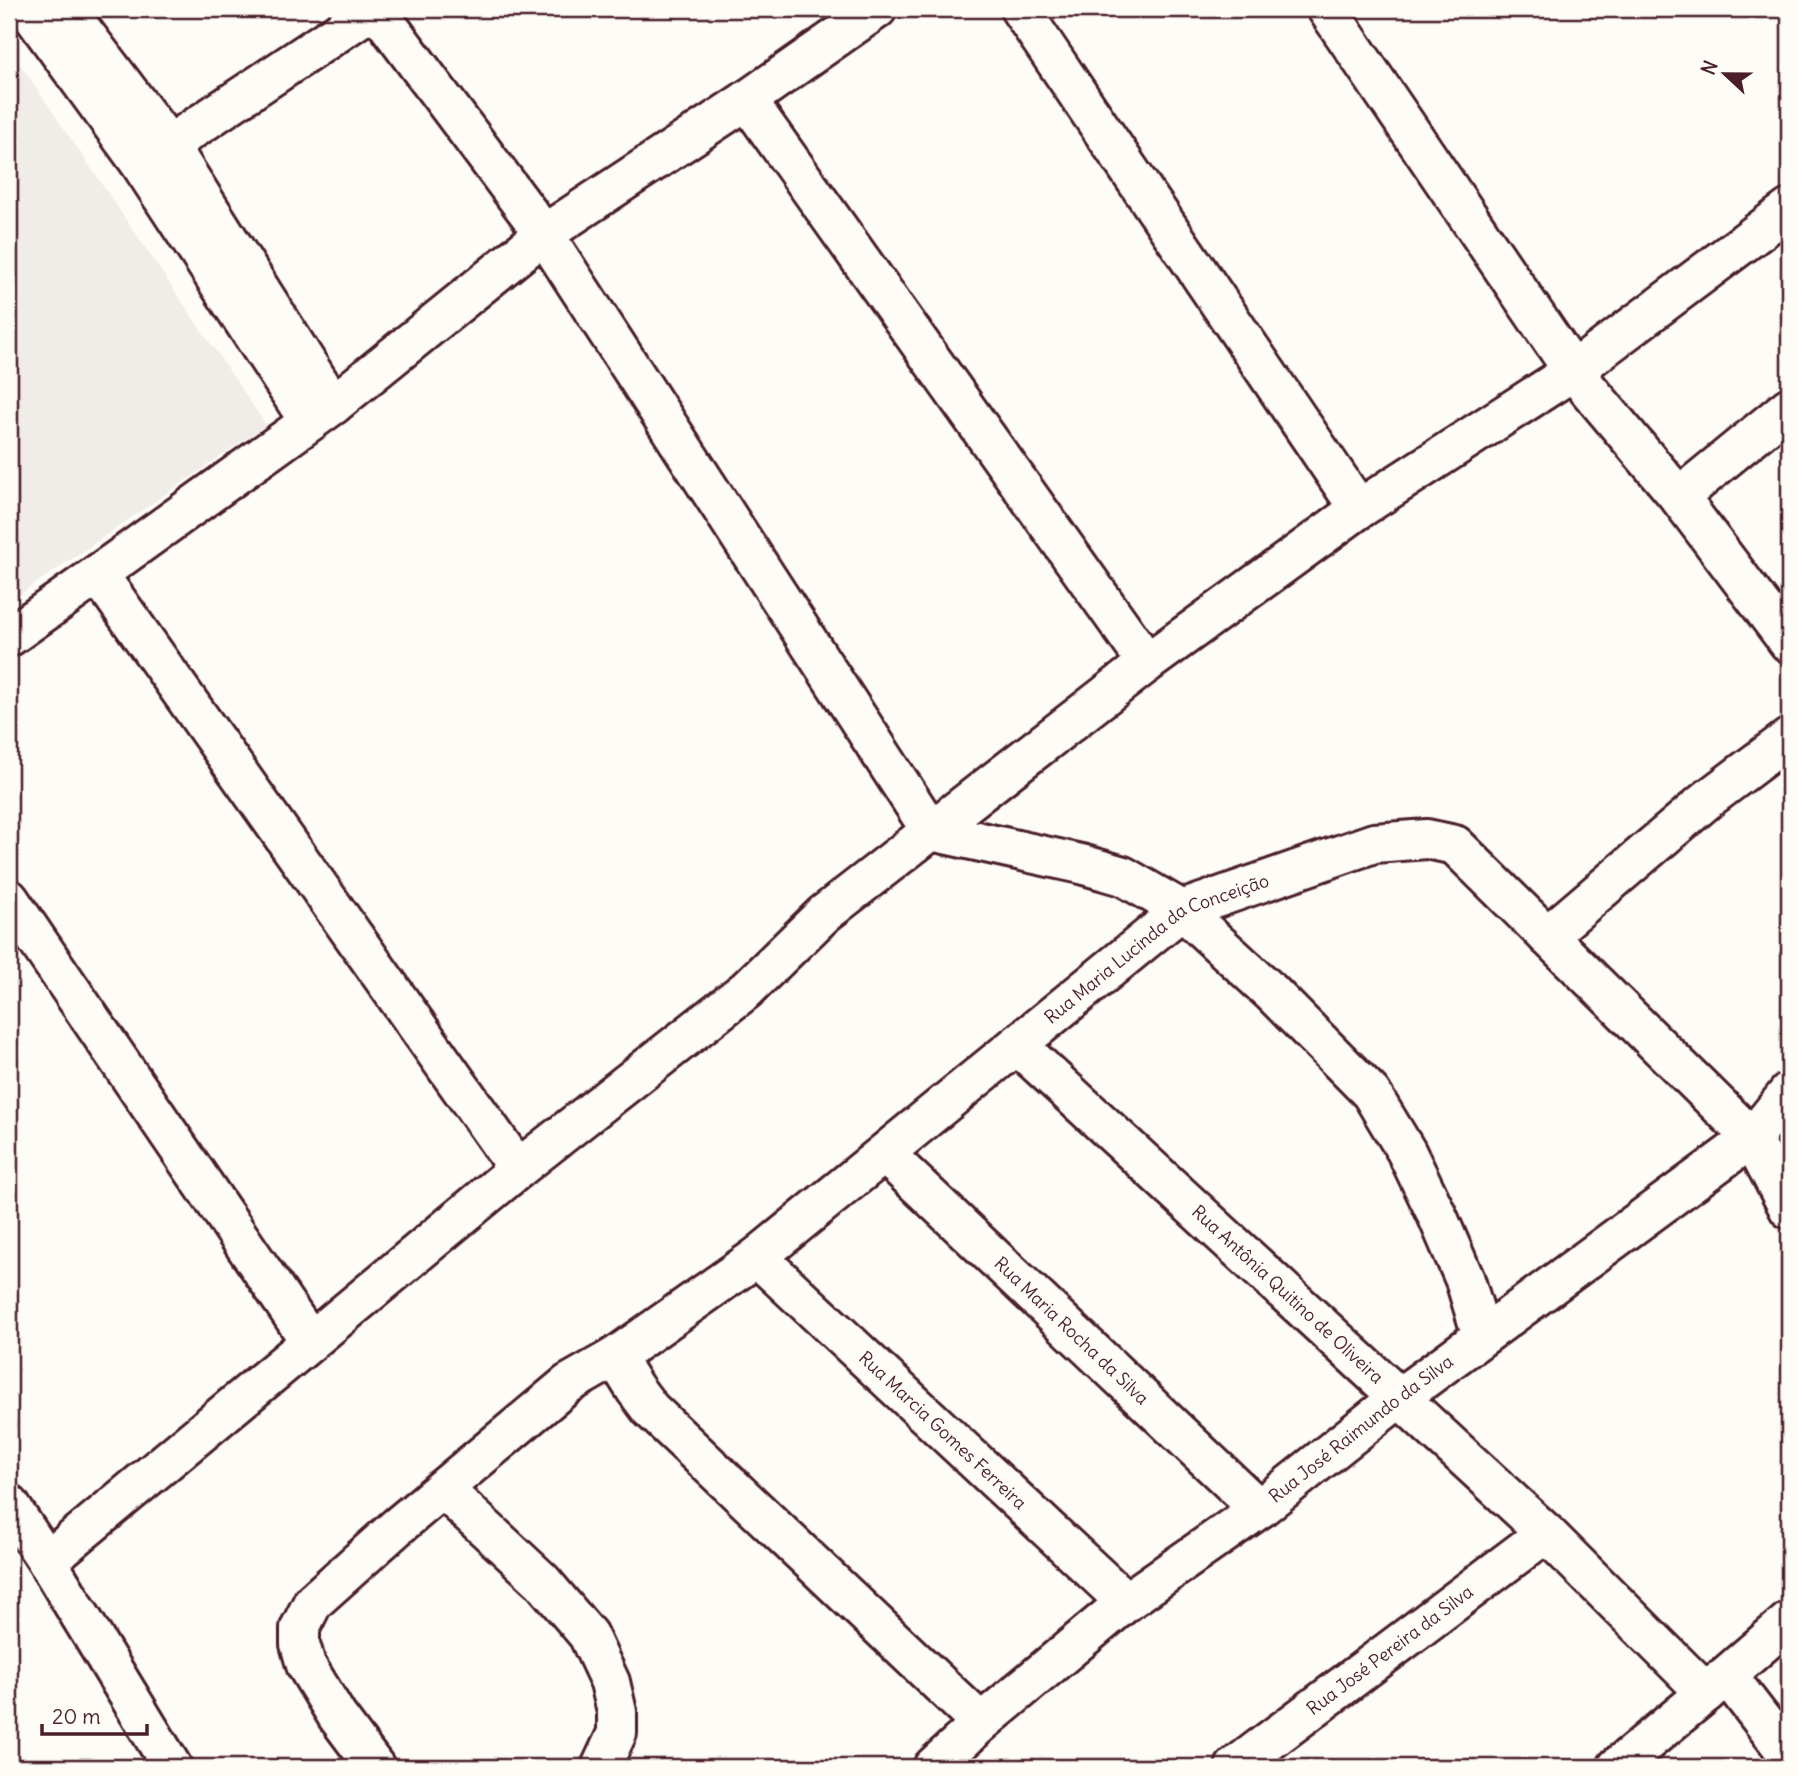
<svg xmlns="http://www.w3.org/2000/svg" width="1798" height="1776" viewBox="0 0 1798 1776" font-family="Delius,sans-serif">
  <rect width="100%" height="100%" fill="#fdfcf7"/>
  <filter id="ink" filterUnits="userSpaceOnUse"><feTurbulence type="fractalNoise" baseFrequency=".0143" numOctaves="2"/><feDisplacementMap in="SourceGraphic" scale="14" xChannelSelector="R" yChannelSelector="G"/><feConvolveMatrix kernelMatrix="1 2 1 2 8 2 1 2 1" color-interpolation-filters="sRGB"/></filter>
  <g filter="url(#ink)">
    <path fill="#f0ece8" d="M 9,48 L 266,425 L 9,602 Z"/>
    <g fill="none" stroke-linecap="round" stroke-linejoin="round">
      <g stroke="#4a1f2b" stroke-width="44">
        <g id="minor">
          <path d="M 28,9 L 140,163 L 309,421"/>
          <path d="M 66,9 L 169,145 L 333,405"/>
          <path d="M 376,9 L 544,234 L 931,831 L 1081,864 L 1123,876 L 1182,910 L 1271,992 L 1371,1093 L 1406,1151 L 1437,1215 L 1465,1280 L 1482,1336"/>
          <path d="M 1020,9 L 1359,509"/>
          <path d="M 1327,9 L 1573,371 L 1679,497 L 1789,643"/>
          <path d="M 747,100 L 1147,663"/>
          <path d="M 169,145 L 373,9"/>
          <path d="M 1679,497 L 1789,407"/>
          <path d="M 98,574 L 518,1169"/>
          <path d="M 9,637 L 98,574 L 333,405 L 544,234 L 747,100 L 877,9"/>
          <path d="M 9,899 L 310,1341"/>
          <path d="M 1547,936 L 1708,799 L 1789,738"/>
          <path id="s1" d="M 1017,1045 L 1546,1533 L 1706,1693"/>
          <path id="s2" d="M 885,1154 L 1259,1509"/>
          <path id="s3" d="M 757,1257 L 1126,1602"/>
          <path d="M 443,1489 L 542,1581 L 588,1635 L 610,1682 L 617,1712 L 617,1733 L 601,1767"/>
          <path d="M 9,1504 L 47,1561 L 172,1767"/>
          <path d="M 47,1561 L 518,1169 L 746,990 L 824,914 L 1147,663 L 1359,509 L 1573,371 L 1789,209"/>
          <path d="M 1727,1675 L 1787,1753 L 1789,1754"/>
          <path id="s4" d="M 981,1723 L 650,1409 L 635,1389 L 615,1357 L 757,1257 L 1182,910 L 1374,843 L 1427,839 L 1455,845 L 1752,1138 L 1789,1209"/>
          <path d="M 375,1767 L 337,1716 L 306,1665 L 300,1644 L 300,1628 L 313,1602 L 398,1526 L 568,1384 L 615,1357"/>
          <path id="s5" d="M 933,1767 L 981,1723 L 1126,1602 L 1259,1509 L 1400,1397 L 1752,1138 L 1789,1092"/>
          <path id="s6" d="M 1235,1767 L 1546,1533"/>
          <path d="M 1617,1767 L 1706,1693 L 1789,1621"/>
        </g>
      </g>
      <use href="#minor" stroke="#fdfcf7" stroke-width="38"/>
    </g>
  </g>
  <g text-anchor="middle" stroke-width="7" stroke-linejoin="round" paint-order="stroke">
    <g font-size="18" fill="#4a1f2b" stroke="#fdfcf7">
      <text dy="6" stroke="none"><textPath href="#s4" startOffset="1200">Rua Maria Lucinda da Conceição</textPath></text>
      <text dy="6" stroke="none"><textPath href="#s1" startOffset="368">Rua Antônia Quitino de Oliveira</textPath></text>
      <text dy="6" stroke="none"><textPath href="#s2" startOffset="257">Rua Maria Rocha da Silva</textPath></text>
      <text dy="6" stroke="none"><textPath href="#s5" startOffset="546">Rua José Raimundo da Silva</textPath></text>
      <text dy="6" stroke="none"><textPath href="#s3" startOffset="254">Rua Marcia Gomes Ferreira</textPath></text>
      <text dy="6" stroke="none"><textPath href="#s6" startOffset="194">Rua José Pereira da Silva</textPath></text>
    </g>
  </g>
  <rect width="1798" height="1776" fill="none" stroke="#fdfcf7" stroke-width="35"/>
  <rect x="18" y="18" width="1763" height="1741" fill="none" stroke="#4a1f2b" stroke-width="2.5" filter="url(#ink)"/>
  <g transform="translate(1725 74) rotate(292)" stroke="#fdfcf7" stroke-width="5" paint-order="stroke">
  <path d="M0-5L12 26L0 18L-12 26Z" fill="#4a1f2b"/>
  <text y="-10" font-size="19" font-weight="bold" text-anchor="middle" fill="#4a1f2b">N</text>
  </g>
  <path d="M42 1724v10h105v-10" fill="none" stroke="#4a1f2b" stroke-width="3.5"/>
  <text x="52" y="1724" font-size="21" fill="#4a1f2b" stroke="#fdfcf7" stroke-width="5" paint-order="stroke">20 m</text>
</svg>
